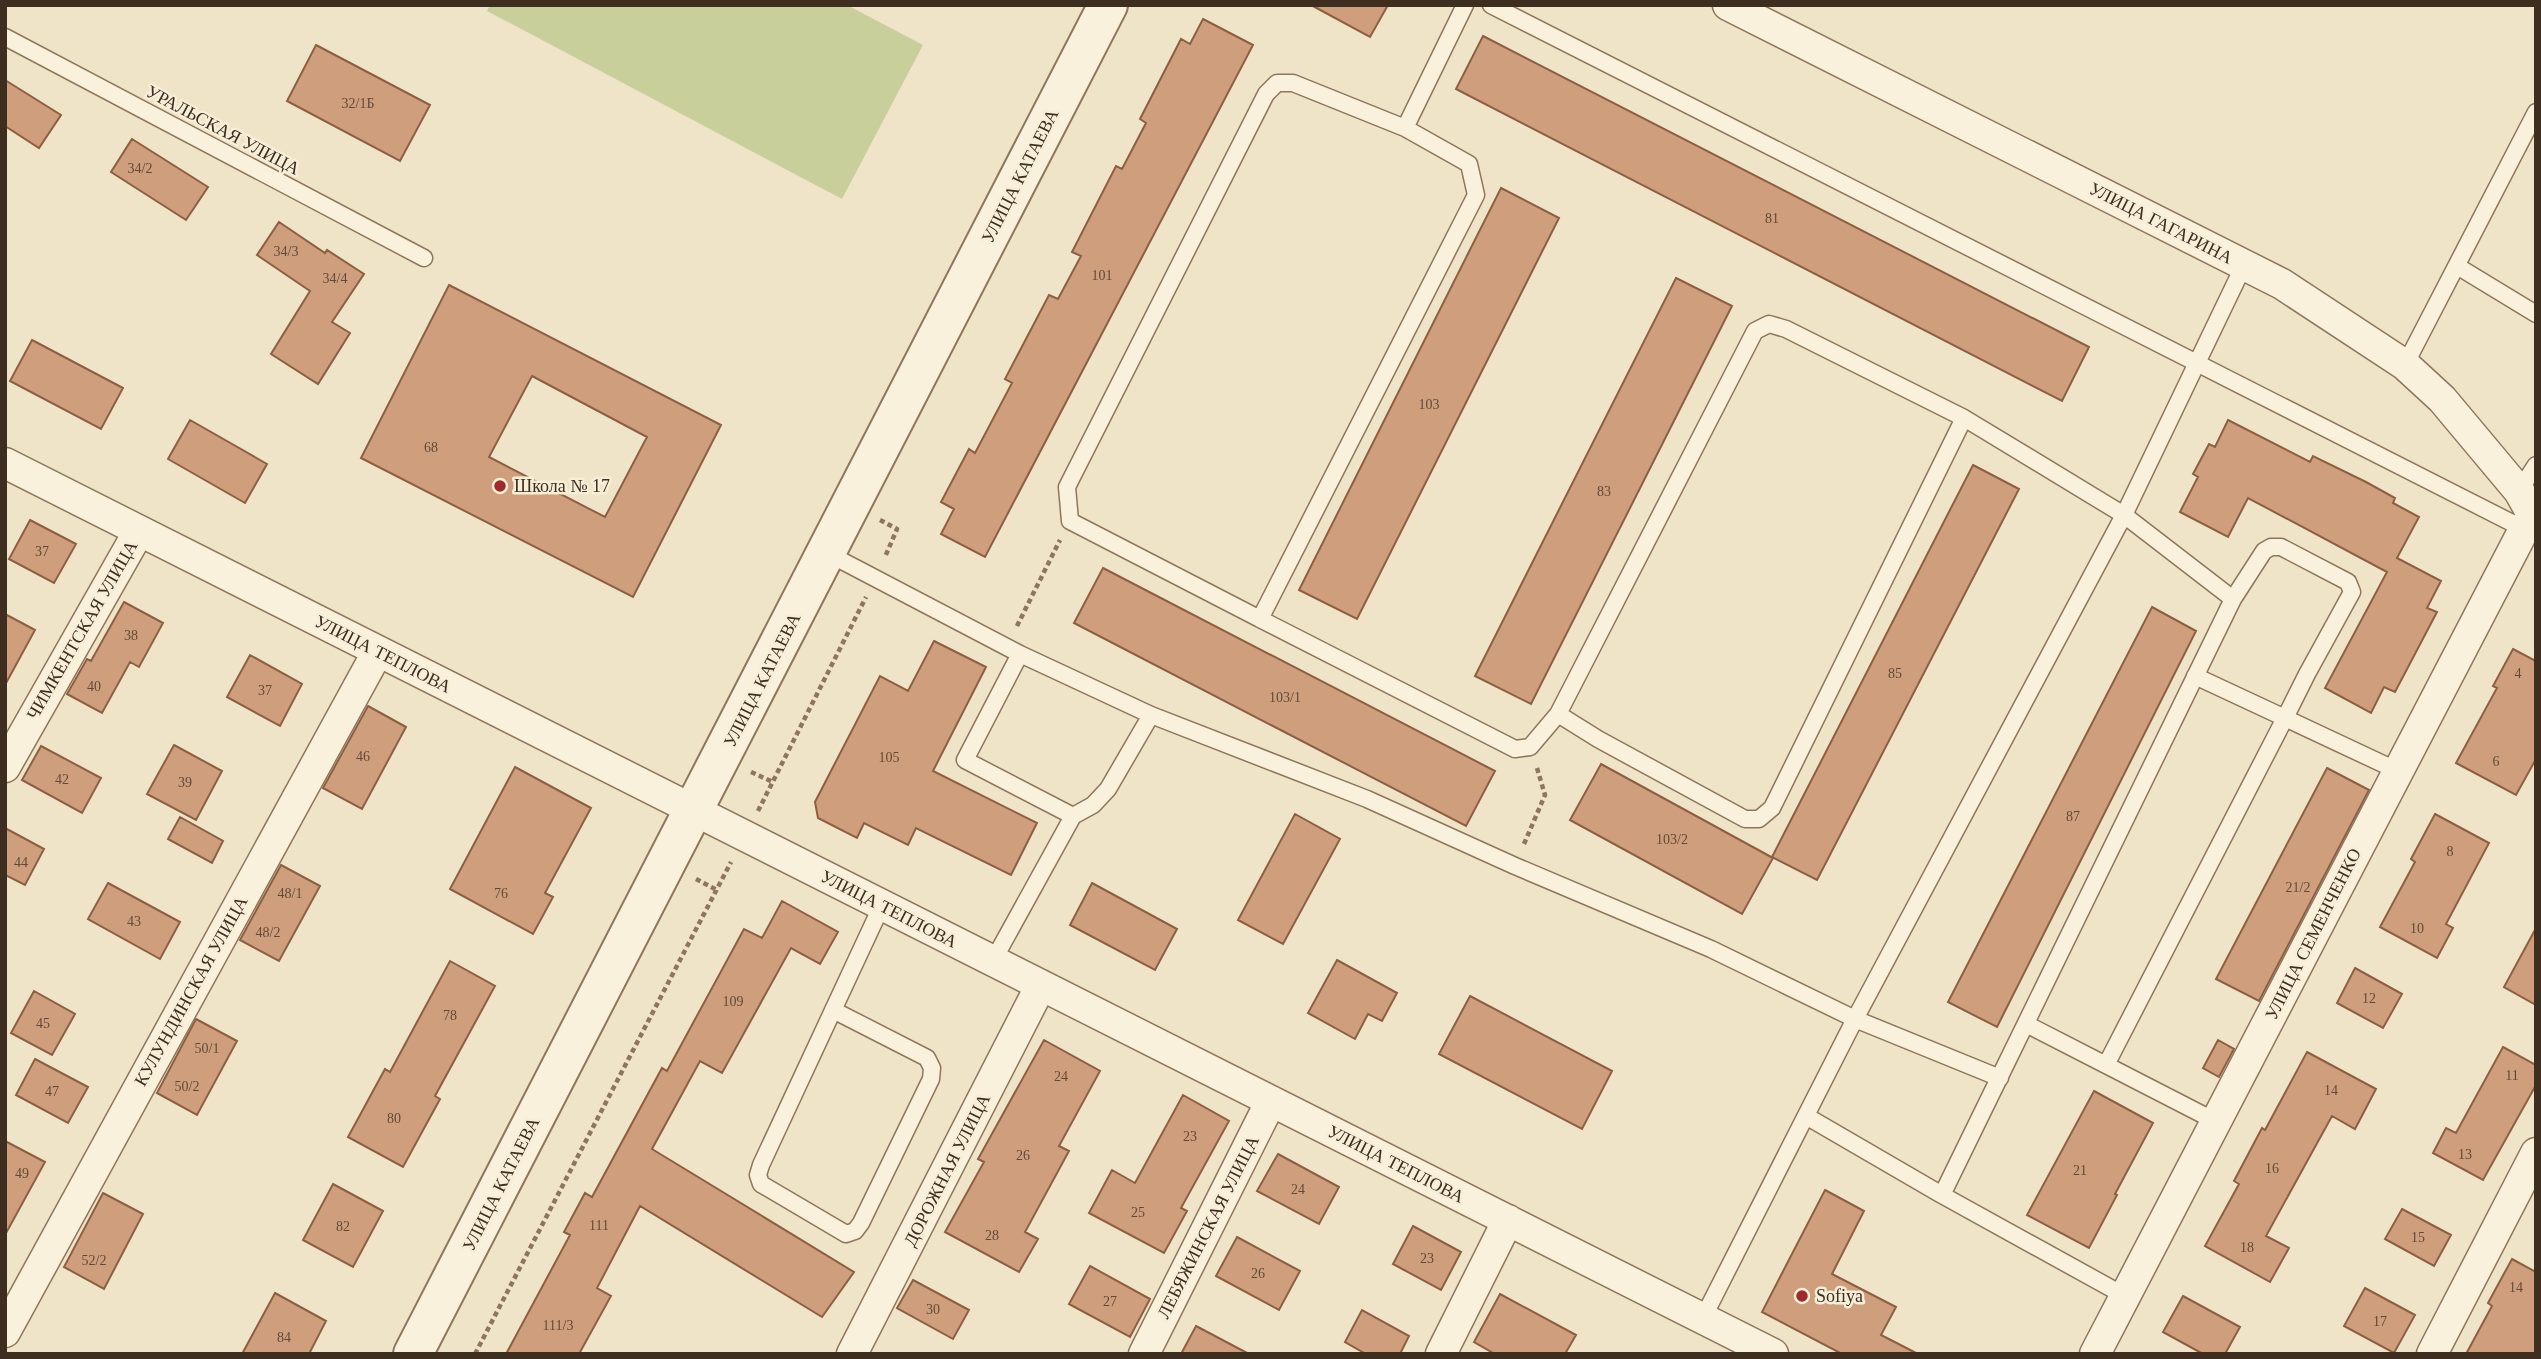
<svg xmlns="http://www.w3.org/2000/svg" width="2541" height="1359" viewBox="0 0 2541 1359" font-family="'Times New Roman',serif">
  <rect width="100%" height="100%" fill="#f0e4c8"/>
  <path fill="#c9cf9b" d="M 490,5 L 847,5 L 923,45 L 842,199 L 487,11 Z"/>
  <path fill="#cf9f7d" stroke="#8d5f41" stroke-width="2" fill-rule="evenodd" d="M 1311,5 L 1388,5 L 1370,37 Z
    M 1203,19 L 1253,45 L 985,557 L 941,534 L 954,509 L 941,502 L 969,449 L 975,453 L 1012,383 L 1005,379 L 1049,295 L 1058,299 L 1081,256 L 1072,252 L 1116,166 L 1122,169 L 1146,123 L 1140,119 L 1181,39 L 1190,44 Z
    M 1483,36 L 2089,347 L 2062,401 L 1456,89 Z
    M 316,45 L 430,105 L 400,161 L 287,101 Z
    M 5,80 L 61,115 L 39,148 L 5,126 Z
    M 132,139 L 208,187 L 186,220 L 111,172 Z
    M 1501,188 L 1559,218 L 1357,619 L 1299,590 Z
    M 279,222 L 325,253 L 327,250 L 364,274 L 332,322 L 350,333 L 318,384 L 271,354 L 310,291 L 257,255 Z
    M 1676,278 L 1732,306 L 1531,704 L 1475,676 Z
    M 449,285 L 721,425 L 633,597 L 361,458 ZM 532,376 L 647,437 L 605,517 L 489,457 Z
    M 32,340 L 123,388 L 101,429 L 10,381 Z
    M 190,420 L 267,464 L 245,503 L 168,459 Z
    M 2228,420 L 2310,462 L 2313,456 L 2366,482 L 2395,498 L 2393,503 L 2419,517 L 2397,558 L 2441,581 L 2427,608 L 2437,612 L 2395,692 L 2384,687 L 2371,713 L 2325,688 L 2387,572 L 2248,498 L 2228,537 L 2180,512 L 2198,477 L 2193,474 L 2209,444 L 2215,447 Z
    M 1973,465 L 2019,489 L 1817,880 L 1772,857 Z
    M 30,520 L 76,544 L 54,583 L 9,559 Z
    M 1103,568 L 1495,771 L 1466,826 L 1074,623 Z
    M 124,602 L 163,623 L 139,667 L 130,662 L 102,713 L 67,694 L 87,659 L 91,661 Z
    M 2152,607 L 2196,631 L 1997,1027 L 1948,1002 Z
    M 5,614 L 35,630 L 5,685 Z
    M 934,641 L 986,667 L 933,771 L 1037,823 L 1011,875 L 916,828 L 908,845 L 864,823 L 857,838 L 818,818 L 815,802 L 880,676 L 908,691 Z
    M 2513,649 L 2536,661 L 2536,759 L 2516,795 L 2456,763 L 2497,688 L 2493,686 Z
    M 250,655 L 302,684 L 280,726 L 227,697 Z
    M 368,706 L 406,727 L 362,809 L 323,788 Z
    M 174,745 L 222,771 L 196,820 L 147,794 Z
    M 41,746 L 101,778 L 82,813 L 22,780 Z
    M 1601,764 L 1773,858 L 1742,914 L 1570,820 Z
    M 515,767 L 591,808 L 545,893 L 553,897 L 533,934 L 450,889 Z
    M 2327,768 L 2369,790 L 2259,1001 L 2216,979 Z
    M 1295,814 L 1340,839 L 1283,944 L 1238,920 Z
    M 2435,814 L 2489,843 L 2446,924 L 2453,928 L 2437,958 L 2380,927 L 2415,862 L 2411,859 Z
    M 180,817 L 223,841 L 212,863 L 168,839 Z
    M 5,828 L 44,849 L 25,885 L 5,875 Z
    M 281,865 L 320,886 L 279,961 L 240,940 Z
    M 108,883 L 180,922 L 160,959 L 88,919 Z
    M 1092,883 L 1177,929 L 1155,970 L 1070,925 Z
    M 782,901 L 838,932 L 820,964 L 791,948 L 722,1073 L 700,1061 L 652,1149 L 854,1272 L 822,1317 L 640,1206 L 597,1288 L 611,1296 L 579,1354 L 506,1354 L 570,1235 L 564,1232 L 585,1193 L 592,1197 L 662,1068 L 667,1071 L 744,929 L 762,938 Z
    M 2536,928 L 2536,1005 L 2504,987 Z
    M 1337,960 L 1397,993 L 1382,1021 L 1368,1014 L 1355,1039 L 1308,1013 Z
    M 450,961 L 495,986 L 435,1096 L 440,1099 L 403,1167 L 348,1137 L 385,1069 L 390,1072 Z
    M 2355,968 L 2402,994 L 2383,1028 L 2337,1003 Z
    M 34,991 L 75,1014 L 52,1055 L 11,1033 Z
    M 1470,996 L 1612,1071 L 1582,1129 L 1439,1054 Z
    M 196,1019 L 237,1041 L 197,1115 L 157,1093 Z
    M 1044,1040 L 1100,1071 L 1059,1146 L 1069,1151 L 1025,1232 L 1038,1239 L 1019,1272 L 945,1232 L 984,1162 L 978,1159 Z
    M 2218,1040 L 2234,1049 L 2219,1077 L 2203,1068 Z
    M 2503,1047 L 2536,1065 L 2536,1085 L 2483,1180 L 2433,1153 L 2446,1128 L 2456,1133 Z
    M 2307,1052 L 2376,1089 L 2355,1129 L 2332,1116 L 2266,1236 L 2289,1248 L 2270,1282 L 2205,1246 L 2239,1184 L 2234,1181 L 2262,1128 L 2265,1130 Z
    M 35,1059 L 88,1087 L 68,1123 L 16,1095 Z
    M 2094,1091 L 2153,1123 L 2115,1194 L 2117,1195 L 2089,1248 L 2027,1215 Z
    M 1183,1095 L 1229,1121 L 1181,1208 L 1187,1211 L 1164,1253 L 1089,1213 L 1112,1170 L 1135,1183 Z
    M 5,1141 L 45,1162 L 5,1235 Z
    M 1278,1154 L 1339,1187 L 1319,1224 L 1257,1191 Z
    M 333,1184 L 383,1211 L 353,1267 L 303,1240 Z
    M 1825,1190 L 1864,1211 L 1832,1274 L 1896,1307 L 1881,1335 L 1918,1354 L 1842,1354 L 1762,1312 Z
    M 103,1193 L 143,1214 L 104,1289 L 64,1267 Z
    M 2402,1209 L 2451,1235 L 2434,1266 L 2385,1239 Z
    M 1413,1226 L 1461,1252 L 1441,1290 L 1393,1264 Z
    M 1237,1237 L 1300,1271 L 1279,1310 L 1216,1276 Z
    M 2512,1259 L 2536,1272 L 2536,1354 L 2466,1354 L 2492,1306 L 2488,1303 Z
    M 1090,1266 L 1150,1299 L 1130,1337 L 1069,1304 Z
    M 913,1280 L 969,1310 L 953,1339 L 897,1308 Z
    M 2365,1288 L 2415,1315 L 2394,1353 L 2344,1326 Z
    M 275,1293 L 326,1321 L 309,1354 L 242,1354 Z
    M 1500,1294 L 1576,1335 L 1565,1354 L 1495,1354 L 1474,1342 Z
    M 2183,1296 L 2240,1327 L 2225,1354 L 2203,1354 L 2163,1332 Z
    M 1362,1310 L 1409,1336 L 1400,1354 L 1366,1354 L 1345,1342 Z
    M 1196,1326 L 1249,1354 L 1181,1354 Z"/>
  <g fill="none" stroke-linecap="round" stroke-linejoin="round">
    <g stroke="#8d765c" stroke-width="19">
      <path id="service" d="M 1491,5 L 2524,529
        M 5,37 L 424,258
        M 1277,83 L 1293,83 L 1405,128 L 1469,164 L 1476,195 L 1260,619 L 1070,521 L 1067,487 L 1266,94 Z
        M 1405,128 L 1465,5
        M 2457,266 L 2536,314
        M 2405,365 L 2536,112
        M 1964,418 L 2124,515 L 2233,599 L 1942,1195 L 2125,1296
        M 2519,491 L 2536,465
        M 827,553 L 1020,654 L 1151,715 L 1367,799 L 1515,866 L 1711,949 L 1855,1019 L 2000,1078
        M 1260,619 L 1515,749 L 1530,747 L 1558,714 L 1755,331 L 1769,324 L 1786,329 L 1964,418 L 1772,808 L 1759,819 L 1745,819 L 1598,739 L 1558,714
        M 1020,654 L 965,760 L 1073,816
        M 2195,676 L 2285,718 L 2307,674 L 2352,592 L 2348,582 L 2281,547 L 2271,547 L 2264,551 L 2233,599
        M 993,961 L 1073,816 L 1093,805 L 1108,789 L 1151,715
        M 833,1010 L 927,1058 L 932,1068 L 931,1079 L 861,1223 L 855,1231 L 846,1234 L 761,1184 L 758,1175 L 761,1165 L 882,905
        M 2026,1024 L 2106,1065
        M 1806,1116 L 1942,1195
        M 2215,1121 L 2106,1065 L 2285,718 L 2398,771
        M 1703,1318 L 1855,1019 L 2124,515 L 2244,265"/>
    </g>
    <g stroke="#8d765c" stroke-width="33">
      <path id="minor" d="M 1728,5 L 2282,284 L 2405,365 L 2442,399 L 2519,491 L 2532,514 L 2536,516
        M 5,463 L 1773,1354
        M 5,767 L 139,531
        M 5,1332 L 378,651
        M 852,1354 L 1041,985
        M 1144,1354 L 1271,1101
        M 1441,1354 L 1508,1220
        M 2095,1354 L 2532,514
        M 2432,1354 L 2536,1153"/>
    </g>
    <g stroke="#8d765c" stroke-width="42">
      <path id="tertiary" d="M 413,1354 L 1108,5"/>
    </g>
    <path stroke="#8d765c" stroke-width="4.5" stroke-dasharray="5 3.5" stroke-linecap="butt" d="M 880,520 L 897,529 L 885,557
      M 1017,626 L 1060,540
      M 751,772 L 773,782
      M 758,811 L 866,597
      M 1524,844 L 1545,795 L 1537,768
      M 696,879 L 717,890
      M 475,1354 L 731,862"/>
    <use href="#service" stroke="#faf1dc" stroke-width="16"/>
    <use href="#minor" stroke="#faf1dc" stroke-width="30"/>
    <use href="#tertiary" stroke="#faf1dc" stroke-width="38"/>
  </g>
  <g fill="#9e2a2b" stroke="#f7eed8" stroke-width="2.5">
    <circle cx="500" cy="486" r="7"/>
    <circle cx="1802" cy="1296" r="7"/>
  </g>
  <g text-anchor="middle" stroke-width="5" stroke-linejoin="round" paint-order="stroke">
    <g font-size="14" fill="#624a37">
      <text x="358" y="108">32/1Б</text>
      <text x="140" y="173">34/2</text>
      <text x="1772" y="223">81</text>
      <text x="286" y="256">34/3</text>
      <text x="1102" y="280">101</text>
      <text x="335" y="283">34/4</text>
      <text x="1429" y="409">103</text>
      <text x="431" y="452">68</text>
      <text x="1604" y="496">83</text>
      <text x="42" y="556">37</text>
      <text x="131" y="640">38</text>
      <text x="1895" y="678">85</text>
      <text x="2518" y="678">4</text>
      <text x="94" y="691">40</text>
      <text x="265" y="695">37</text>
      <text x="1285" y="702">103/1</text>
      <text x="363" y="761">46</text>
      <text x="889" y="762">105</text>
      <text x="2496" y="766">6</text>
      <text x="62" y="784">42</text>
      <text x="185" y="787">39</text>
      <text x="2073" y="821">87</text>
      <text x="1672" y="844">103/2</text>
      <text x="2450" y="856">8</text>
      <text x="21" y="867">44</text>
      <text x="2298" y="892">21/2</text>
      <text x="290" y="898">48/1</text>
      <text x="501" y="898">76</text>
      <text x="134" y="926">43</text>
      <text x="2417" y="933">10</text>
      <text x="268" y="937">48/2</text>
      <text x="2369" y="1003">12</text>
      <text x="733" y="1006">109</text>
      <text x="450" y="1020">78</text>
      <text x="43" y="1028">45</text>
      <text x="207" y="1053">50/1</text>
      <text x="2512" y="1080">11</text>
      <text x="1061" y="1081">24</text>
      <text x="187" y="1091">50/2</text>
      <text x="2331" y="1095">14</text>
      <text x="52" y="1096">47</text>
      <text x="394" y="1123">80</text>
      <text x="1190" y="1141">23</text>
      <text x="2465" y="1159">13</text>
      <text x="1023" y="1160">26</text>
      <text x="2272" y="1173">16</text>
      <text x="2080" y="1175">21</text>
      <text x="22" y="1178">49</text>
      <text x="1298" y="1194">24</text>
      <text x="1138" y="1217">25</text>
      <text x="599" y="1230">111</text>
      <text x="343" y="1231">82</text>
      <text x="992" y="1240">28</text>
      <text x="2418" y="1242">15</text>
      <text x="2247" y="1252">18</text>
      <text x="1427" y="1263">23</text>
      <text x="94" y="1265">52/2</text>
      <text x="1258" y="1278">26</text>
      <text x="2516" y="1292">14</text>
      <text x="1110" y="1306">27</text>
      <text x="933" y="1314">30</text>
      <text x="2380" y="1326">17</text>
      <text x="558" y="1330">111/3</text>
      <text x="284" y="1342">84</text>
    </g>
    <g font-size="18" fill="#3d2e20" stroke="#f7eed8">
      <text transform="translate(223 130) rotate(28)" y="6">УРАЛЬСКАЯ УЛИЦА</text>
      <text transform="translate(1020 176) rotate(-63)" y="6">УЛИЦА КАТАЕВА</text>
      <text transform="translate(2161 223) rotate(27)" y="6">УЛИЦА ГАГАРИНА</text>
      <text transform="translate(82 630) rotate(-60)" y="6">ЧИМКЕНТСКАЯ УЛИЦА</text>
      <text transform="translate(383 654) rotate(27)" y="6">УЛИЦА ТЕПЛОВА</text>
      <text transform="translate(762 680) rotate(-63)" y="6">УЛИЦА КАТАЕВА</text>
      <text transform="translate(889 909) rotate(27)" y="6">УЛИЦА ТЕПЛОВА</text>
      <text transform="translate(2313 934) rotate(-63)" y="6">УЛИЦА СЕМЕНЧЕНКО</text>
      <text transform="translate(191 991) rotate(-61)" y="6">КУЛУНДИНСКАЯ УЛИЦА</text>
      <text transform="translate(1396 1164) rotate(27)" y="6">УЛИЦА ТЕПЛОВА</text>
      <text transform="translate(947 1170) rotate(-63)" y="6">ДОРОЖНАЯ УЛИЦА</text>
      <text transform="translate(501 1184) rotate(-63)" y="6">УЛИЦА КАТАЕВА</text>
      <text transform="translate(1208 1227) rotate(-63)" y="6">ЛЕБЯЖИНСКАЯ УЛИЦА</text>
    </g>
    <g font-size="18" fill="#3d2e20" stroke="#f7eed8" text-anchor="start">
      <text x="514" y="492">Школа № 17</text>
      <text x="1816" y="1302">Sofiya</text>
    </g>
  </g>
  <rect width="2541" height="1359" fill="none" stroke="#3d2e20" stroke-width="14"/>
</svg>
